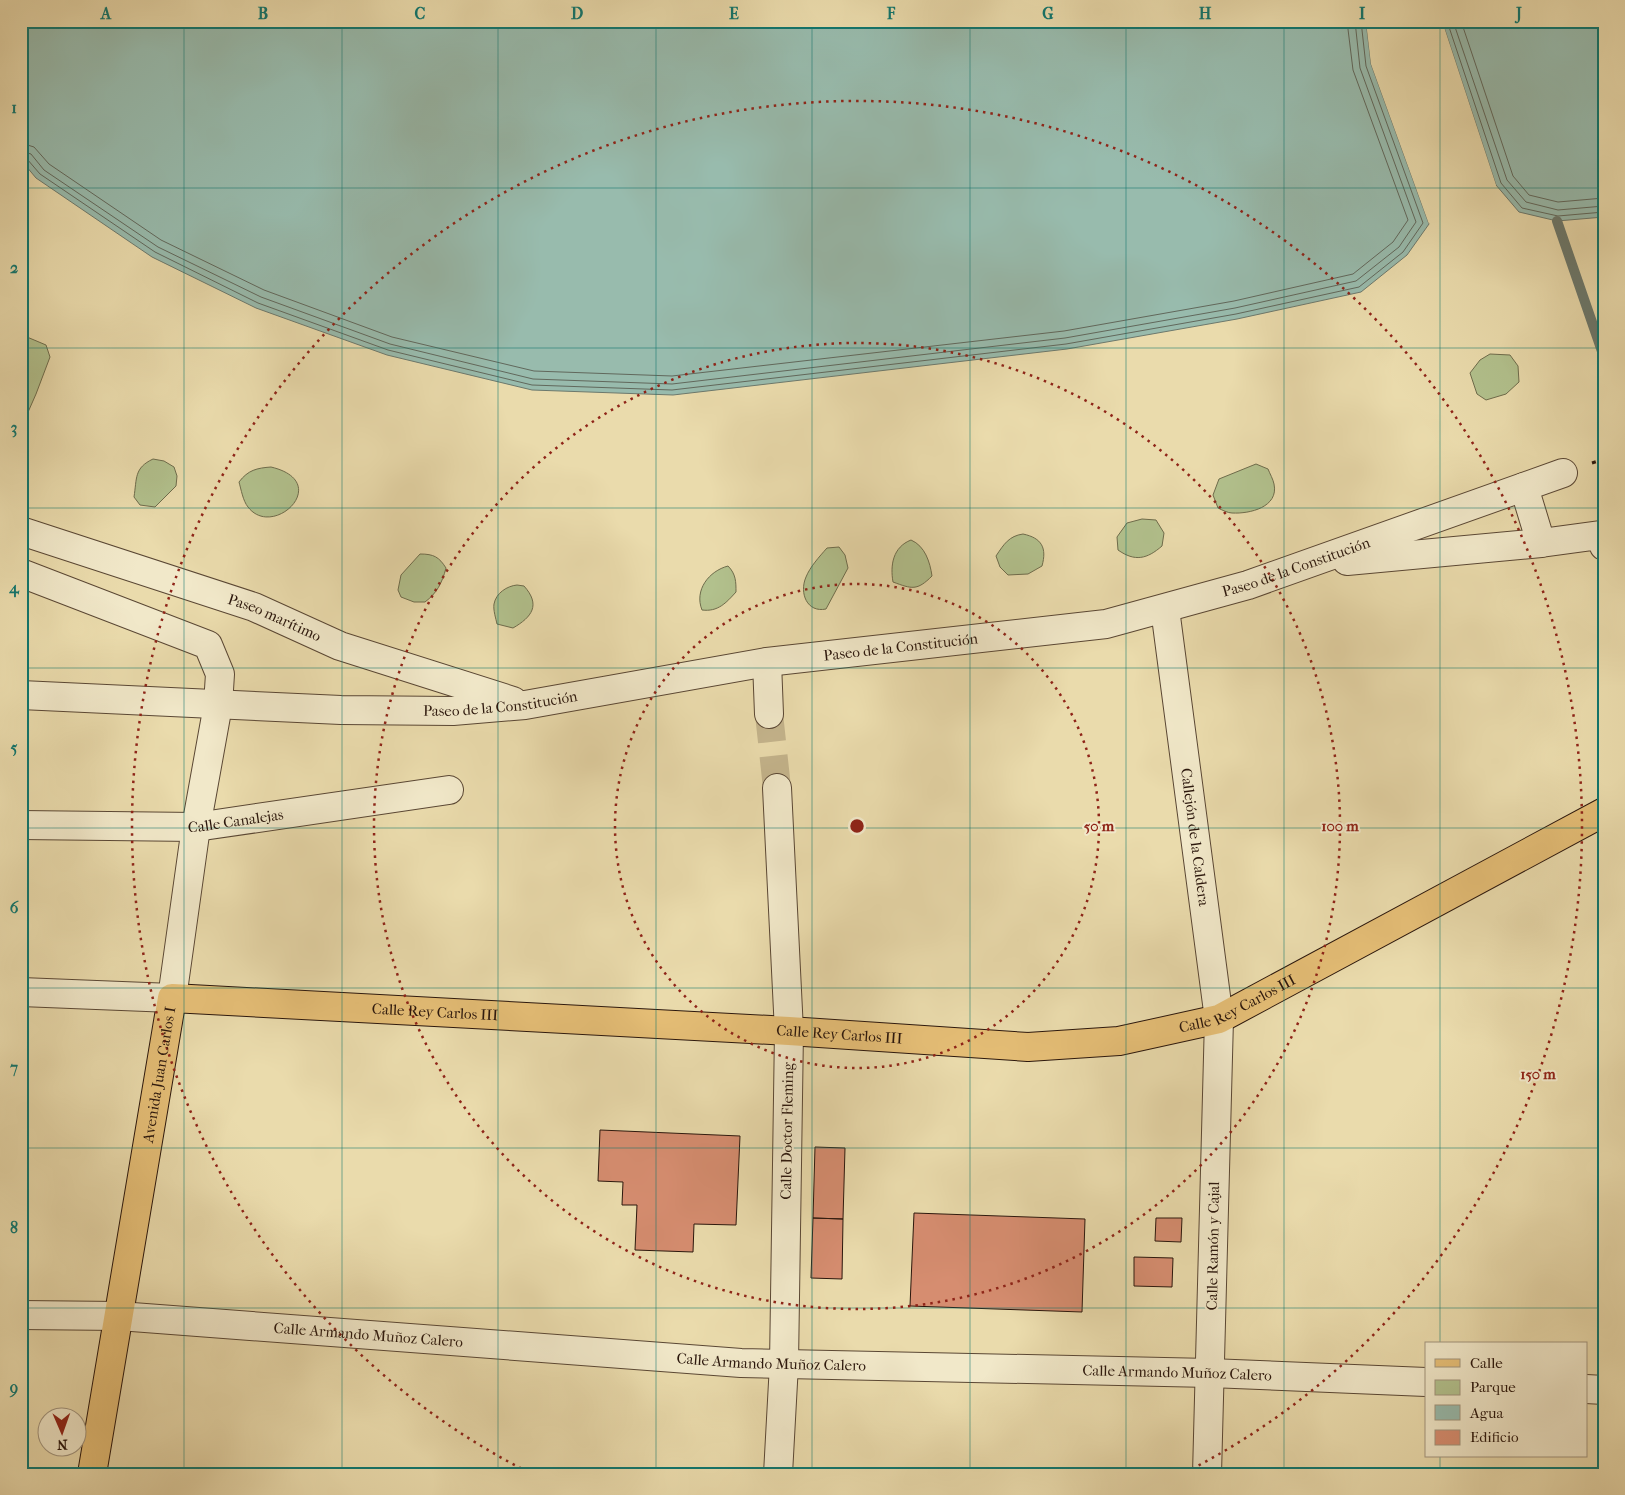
<svg xmlns="http://www.w3.org/2000/svg" width="1625" height="1495" viewBox="0 0 1625 1495" font-family="'IM FELL French Canon',serif">
  <rect width="100%" height="100%" fill="#eadbac"/>
  <filter id="stains"><feTurbulence type="fractalNoise" baseFrequency=".004" numOctaves="4"/><feColorMatrix values="0 0 0 0 .2 0 0 0 0 .09 0 0 0 0 .02 0 0 0 .5 -.17"/></filter>
  <radialGradient id="worn" r=".72"><stop offset=".6" stop-color="#630" stop-opacity="0"/><stop offset="1" stop-color="#630" stop-opacity=".3"/></radialGradient>
  <path fill="#b2c18d" stroke="#6e6c4c" d="M 27,337 L 46,345 L 50,357 L 36,394 L 25,419 L 21,424 L 21,339 Z
    M 1490,354 L 1510,355 L 1518,366 L 1519,382 L 1506,394 L 1486,400 L 1477,394 L 1470,373 L 1480,360 Z
    M 153,459 L 164,461 L 174,467 L 177,476 L 176,486 L 155,507 L 140,505 L 134,497 C 137,478 134,468 153,459 Z
    M 1256,464 L 1268,469 C 1270,474 1273,479 1274,484 C 1279,507 1250,514 1232,513 C 1228,513 1222,510 1218,508 L 1213,495 L 1219,479 Z
    M 271,467 C 334,482 273,540 248,507 C 243,501 241,489 239,482 C 248,470 257,468 271,467 Z
    M 1142,519 L 1156,520 L 1164,533 L 1162,546 C 1147,559 1135,562 1118,550 L 1117,537 L 1127,523 Z
    M 1023,534 C 1042,538 1047,548 1042,566 L 1028,574 L 1008,575 L 1000,567 L 996,556 C 1004,544 1009,536 1023,534 Z
    M 911,540 C 925,546 930,562 932,576 C 917,591 912,589 893,582 C 890,565 893,547 911,540 Z
    M 839,547 L 845,555 L 848,568 L 826,609 C 807,613 799,593 806,577 C 810,567 819,557 827,548 Z
    M 420,554 C 434,554 439,557 446,568 C 442,583 437,593 425,602 L 414,602 L 401,597 L 398,590 L 401,575 Z
    M 728,566 C 736,574 736,582 736,592 C 726,603 718,612 702,610 C 694,590 709,571 728,566 Z
    M 517,585 L 524,586 C 541,605 532,617 513,628 L 497,624 C 496,619 493,610 494,604 C 496,593 507,586 517,585 Z"/>
  <path fill="#98bbad" stroke="#6c796d" d="M 21,21 L 1366,21 L 1371,64 L 1429,224 L 1407,255 L 1361,292 L 1237,319 L 1067,349 L 673,395 L 532,390 L 387,355 L 256,308 L 152,257 L 36,178 L 21,160 Z
    M 1442,21 L 1604,21 L 1604,217 L 1557,221 L 1519,212 L 1496,185 Z"/>
  <path fill="#eadbac" d="M 1366,21 L 1368,21 L 1373,64 L 1430,220 L 1429,224 L 1371,64 Z
    M 1439,21 L 1442,21 L 1496,185 L 1495,187 Z"/>
  <g fill="none" stroke-linecap="round" stroke-linejoin="round">
    <path stroke="#61685c" stroke-width="1" d="M 1447,21 L 1501,183 L 1522,208 L 1558,216 L 1604,212
      M 1453,21 L 1507,180 L 1526,202 L 1558,210 L 1604,206
      M 1461,21 L 1513,176 L 1529,195 L 1558,202 L 1604,198
      M 21,143 L 34,147 L 49,164 L 161,240 L 264,290 L 392,337 L 534,371 L 672,376 L 1064,331 L 1234,301 L 1353,274 L 1393,242 L 1408,220 L 1353,70 L 1347,21
      M 21,151 L 31,154 L 44,170 L 158,247 L 261,297 L 390,344 L 533,379 L 672,384 L 1065,338 L 1235,308 L 1356,281 L 1399,247 L 1416,222 L 1360,68 L 1355,21
      M 21,157 L 27,159 L 40,174 L 155,252 L 258,303 L 388,350 L 532,385 L 672,390 L 1066,344 L 1236,314 L 1359,287 L 1403,252 L 1423,223 L 1366,66 L 1361,21"/>
    <path stroke="#6c796d" stroke-width="10" d="M 1557,221 L 1604,357"/>
  </g>
  <path fill="#d68d70" stroke="#2a160c" d="M 600,1130 L 740,1136 L 736,1225 L 694,1224 L 693,1252 L 635,1250 L 637,1205 L 622,1205 L 623,1182 L 598,1181 Z
    M 815,1147 L 845,1148 L 843,1219 L 813,1218 Z
    M 914,1213 L 1085,1219 L 1082,1312 L 910,1306 Z
    M 813,1218 L 843,1219 L 842,1279 L 811,1278 Z
    M 1156,1218 L 1182,1218 L 1181,1242 L 1155,1241 Z
    M 1134,1257 L 1173,1258 L 1172,1287 L 1134,1286 Z"/>
  <g fill="none" stroke-linecap="round" stroke-linejoin="round">
    <path stroke="#c4b48c" stroke-width="28" stroke-dasharray="28 14" stroke-linecap="butt" d="M 769,714 L 777,788"/>
    <g stroke="#5a4734" stroke-width="30">
      <g id="minor">
        <path id="s1" d="M 21,531 L 254,607 L 340,646 L 513,701"/>
        <path d="M 1541,543 L 1600,535 L 1604,546"/>
        <path d="M 1347,561 L 1541,543 L 1524,487"/>
        <path d="M 21,573 L 208,645 L 220,674 L 218,705 L 196,827 L 172,998 L 21,992"/>
        <path id="s2" d="M 1165,609 L 1219,1019 L 1207,1474"/>
        <path d="M 767,662 L 769,714"/>
        <path id="s3" d="M 21,695 L 341,710 L 453,711 L 525,705 L 767,662 L 1106,624 L 1248,585 L 1563,473"/>
        <path d="M 777,788 L 789,1031 L 784,1364 L 778,1474"/>
        <path id="s4" d="M 21,825 L 196,827 L 449,790"/>
        <path id="s5" d="M 21,1315 L 119,1316 L 741,1363 L 1210,1373 L 1426,1382"/>
        <path d="M 1586,1389 L 1604,1390"/>
      </g>
    </g>
    <g stroke="#2a160c" stroke-width="30">
      <g id="major">
        <path id="s6" d="M 92,1474 L 172,998 L 789,1031 L 1028,1047 L 1119,1041 L 1219,1019 L 1604,812"/>
      </g>
    </g>
    <path stroke="#2a160c" stroke-width="3" stroke-dasharray="4 2.5" stroke-linecap="butt" d="M 1592,463 L 1604,459"/>
    <use href="#minor" stroke="#f1e8c9" stroke-width="28"/>
    <use href="#major" stroke="#e5be76" stroke-width="28"/>
  </g>
  <path fill="none" stroke="#0f766e" stroke-width="1" stroke-opacity="0.55" d="M 184,21 L 184,1474M 342,21 L 342,1474M 498,21 L 498,1474M 656,21 L 656,1474M 812,21 L 812,1474M 970,21 L 970,1474M 1126,21 L 1126,1474M 1284,21 L 1284,1474M 1440,21 L 1440,1344M 21,188 L 1604,188M 21,348 L 1604,348M 21,508 L 1604,508M 21,668 L 1604,668M 21,828 L 1604,828M 21,988 L 1604,988M 21,1148 L 1604,1148M 21,1308 L 1604,1308M 1440,1456 L 1440,1474"/>
  <g fill="none" stroke="#8f2418" stroke-width="2.5" stroke-dasharray="2.5 5">
    <circle cx="857" cy="826" r="242"/>
    <circle cx="857" cy="826" r="483"/>
    <path d="M528 1472A725 725 0 1 1 1186 1472"/>
  </g>
  <g text-anchor="middle" stroke-width="4" stroke-linejoin="round" paint-order="stroke">
    <g font-size="15" fill="#2a160c" stroke="#f1e8c9">
      <text dy="5" stroke="none"><textPath href="#s3" startOffset="1290">Paseo de la Constitución</textPath></text>
      <text dy="5" stroke="none"><textPath href="#s1" startOffset="268">Paseo marítimo</textPath></text>
      <text dy="5" stroke="none"><textPath href="#s3" startOffset="885">Paseo de la Constitución</textPath></text>
      <text dy="5" stroke="none"><textPath href="#s3" startOffset="480">Paseo de la Constitución</textPath></text>
      <text dy="5" stroke="none"><textPath href="#s4" startOffset="215">Calle Canalejas</textPath></text>
      <text dy="5" stroke="none"><textPath href="#s2" startOffset="230">Callejón de la Caldera</textPath></text>
      <text dy="5" stroke="none"><textPath href="#s6" startOffset="1556">Calle Rey Carlos III</textPath></text>
      <text dy="5" stroke="none"><textPath href="#s6" startOffset="746">Calle Rey Carlos III</textPath></text>
      <text dy="5" stroke="none"><textPath href="#s6" startOffset="1151">Calle Rey Carlos III</textPath></text>
      <text dy="5" stroke="none"><textPath href="#s6" startOffset="405">Avenida Juan Carlos I</textPath></text>
      <text transform="translate(787 1131) rotate(-89)" y="5">Calle Doctor Fleming</text>
      <text transform="translate(1213 1246) rotate(-89)" y="5">Calle Ramón y Cajal</text>
      <text dy="5" stroke="none"><textPath href="#s5" startOffset="348">Calle Armando Muñoz Calero</textPath></text>
      <text dy="5" stroke="none"><textPath href="#s5" startOffset="752">Calle Armando Muñoz Calero</textPath></text>
      <text dy="5" stroke="none"><textPath href="#s5" startOffset="1158">Calle Armando Muñoz Calero</textPath></text>
    </g>
  </g>
  <circle cx="857" cy="826" r="8" fill="#8f2418" stroke="#f1e8c9" stroke-width="2.5"/>
  <g font-size="15" text-anchor="middle" font-weight="bold" fill="#8f2418" stroke="#f1e8c9" stroke-width="4" stroke-linejoin="round" paint-order="stroke">
    <text x="1099" y="831">50 m</text>
    <text x="1340" y="831">100 m</text>
    <text x="1538" y="1079">150 m</text>
  </g>
  <rect width="1625" height="1495" fill="none" stroke="#eadbac" stroke-width="55"/>
  <rect x="1425" y="1342" width="162" height="115" fill="#f1e8c9" stroke="#a1947d"/>
  <rect x="1435" y="1359" width="25" height="8" fill="#e5be76" stroke="#a1947d"/>
  <text x="1470" y="1368" font-size="15" fill="#2a160c">Calle</text>
  <rect x="1435" y="1380" width="25" height="15" fill="#b2c18d" stroke="#a1947d"/>
  <text x="1470" y="1392" font-size="15" fill="#2a160c">Parque</text>
  <rect x="1435" y="1405" width="25" height="15" fill="#98bbad" stroke="#a1947d"/>
  <text x="1470" y="1418" font-size="15" fill="#2a160c">Agua</text>
  <rect x="1435" y="1430" width="25" height="15" fill="#d68d70" stroke="#a1947d"/>
  <text x="1470" y="1442" font-size="15" fill="#2a160c">Edificio</text>
  <g transform="translate(62 1432) rotate(178)"><circle r="24" fill="#f1e8c9" stroke="#a1947d"/>
  <path d="M0-4L9 19L0 12L-9 19Z" fill="#8f2418"/>
  <text y="-8" font-size="14" font-weight="bold" text-anchor="middle" fill="#2a160c">N</text>
  </g>
  <rect x="28" y="28" width="1570" height="1440" fill="none" stroke="#0f766e" stroke-width="2"/>
  <g font-size="16" text-anchor="middle" font-weight="bold" fill="#0f766e">
    <text x="106" y="19">A</text>
    <text x="263" y="19">B</text>
    <text x="420" y="19">C</text>
    <text x="577" y="19">D</text>
    <text x="734" y="19">E</text>
    <text x="891" y="19">F</text>
    <text x="1048" y="19">G</text>
    <text x="1205" y="19">H</text>
    <text x="1362" y="19">I</text>
    <text x="1519" y="19">J</text>
    <text x="14" y="113">1</text>
    <text x="14" y="273">2</text>
    <text x="14" y="433">3</text>
    <text x="14" y="593">4</text>
    <text x="14" y="753">5</text>
    <text x="14" y="913">6</text>
    <text x="14" y="1073">7</text>
    <text x="14" y="1233">8</text>
    <text x="14" y="1393">9</text>
  </g>
  <rect width="100%" height="100%" filter="url(#stains)"/>
  <rect width="100%" height="100%" fill="url(#worn)"/>
</svg>
